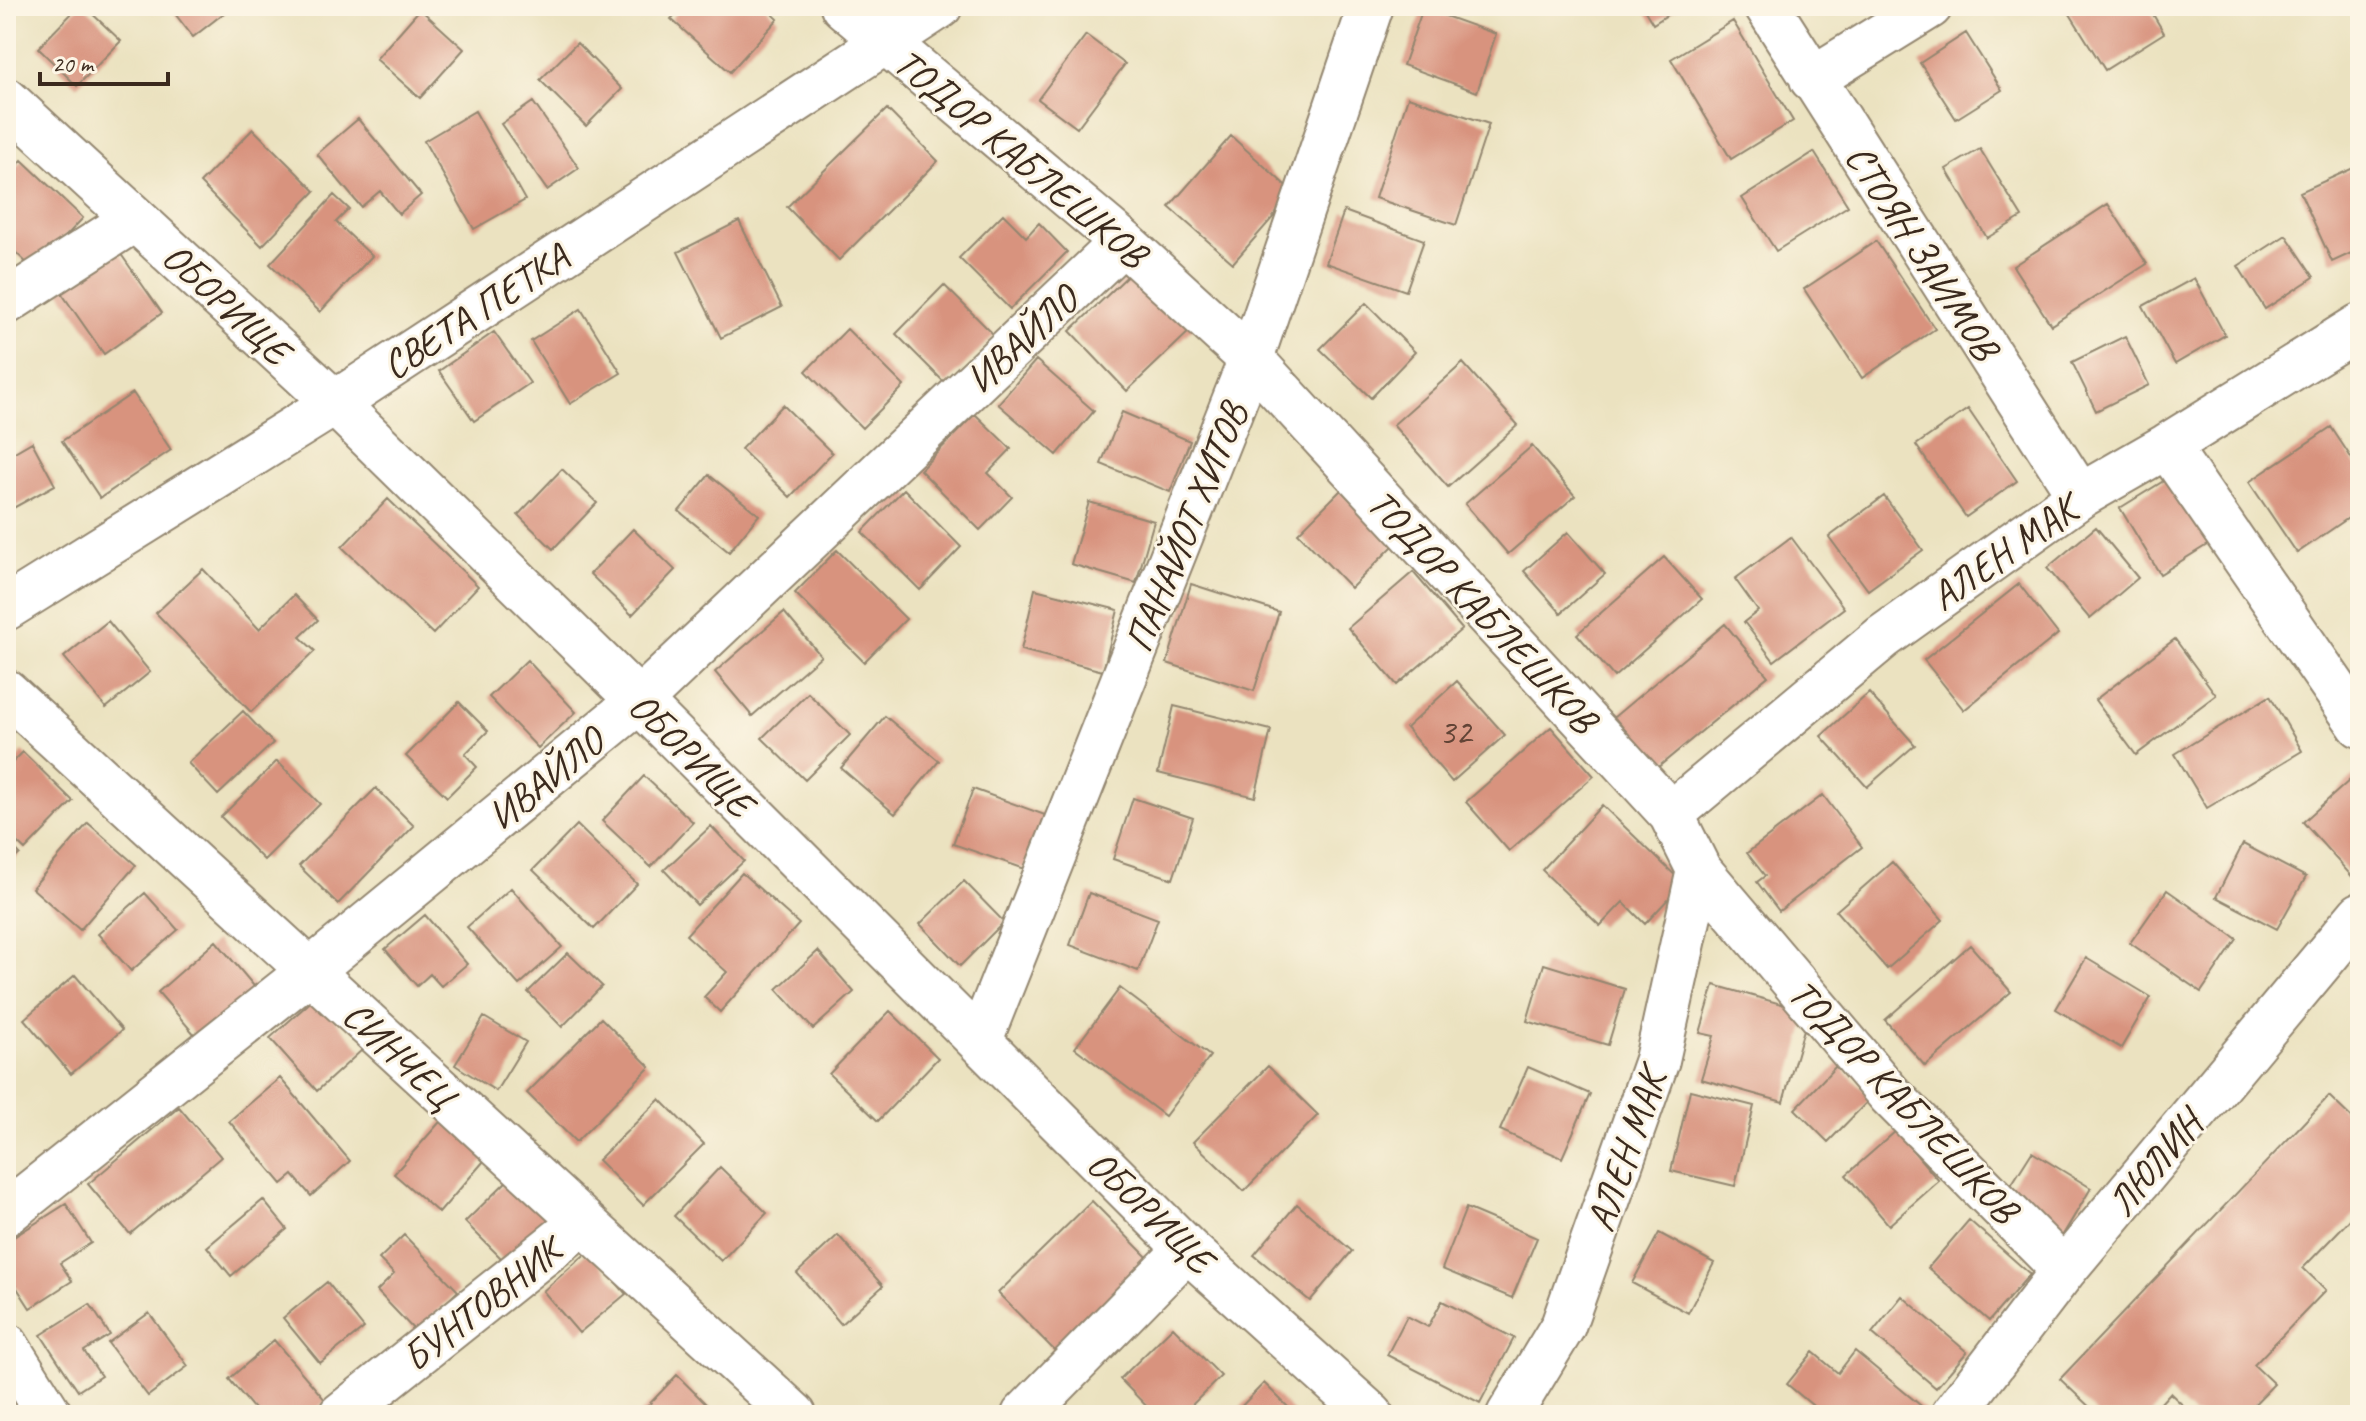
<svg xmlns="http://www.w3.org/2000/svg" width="2366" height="1421" viewBox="0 0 2366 1421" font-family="Caveat,sans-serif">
  <rect width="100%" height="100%" fill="#fcf5e5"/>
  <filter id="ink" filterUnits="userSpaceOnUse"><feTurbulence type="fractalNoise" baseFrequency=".0125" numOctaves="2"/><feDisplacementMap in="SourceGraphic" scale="16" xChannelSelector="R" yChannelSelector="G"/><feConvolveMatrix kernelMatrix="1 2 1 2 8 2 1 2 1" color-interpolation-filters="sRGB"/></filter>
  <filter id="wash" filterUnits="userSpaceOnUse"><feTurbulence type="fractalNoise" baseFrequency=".006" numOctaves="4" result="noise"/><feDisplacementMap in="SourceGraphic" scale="32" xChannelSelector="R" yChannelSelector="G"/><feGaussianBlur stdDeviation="1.8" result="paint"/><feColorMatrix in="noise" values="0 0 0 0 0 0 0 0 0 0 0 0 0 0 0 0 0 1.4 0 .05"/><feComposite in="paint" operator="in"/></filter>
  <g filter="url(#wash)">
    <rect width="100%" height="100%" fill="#ebe2c0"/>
    <g id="blocks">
      <path fill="#d8937e" d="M 79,6 L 84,6 L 121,41 L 77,86 L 38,48 Z
        M 169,6 L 233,6 L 193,37 Z
        M 683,6 L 764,6 L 778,19 L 730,72 L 671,19 Z
        M 1642,6 L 1681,6 L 1653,24 Z
        M 2065,6 L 2148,6 L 2164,33 L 2105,70 Z
        M 1423,8 L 1496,34 L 1477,92 L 1403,65 Z
        M 420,9 L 464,49 L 420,98 L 376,59 Z
        M 1733,21 L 1793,121 L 1731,159 L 1671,59 Z
        M 1966,33 L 2002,90 L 1956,119 L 1920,63 Z
        M 1086,35 L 1125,64 L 1077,128 L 1038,99 Z
        M 577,43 L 622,89 L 586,126 L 540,80 Z
        M 1408,97 L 1489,124 L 1456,225 L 1375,198 Z
        M 533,102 L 579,168 L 547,190 L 501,124 Z
        M 887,109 L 938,161 L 839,260 L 787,207 Z
        M 475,111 L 525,200 L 474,229 L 424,141 Z
        M 358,119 L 421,195 L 399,214 L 380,191 L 361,207 L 317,154 Z
        M 253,129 L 315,191 L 262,246 L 200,183 Z
        M 1231,136 L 1294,193 L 1233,263 L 1169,207 Z
        M 1980,149 L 2022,217 L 1987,238 L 1946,169 Z
        M 1814,152 L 1848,206 L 1776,251 L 1742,198 Z
        M 22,160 L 83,218 L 34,270 L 6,243 L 6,178 Z
        M 2360,165 L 2360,249 L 2332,262 L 2300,192 Z
        M 334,195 L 349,209 L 336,222 L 372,256 L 320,312 L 270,264 Z
        M 2108,204 L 2147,264 L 2051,325 L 2013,266 Z
        M 1344,211 L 1424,240 L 1406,291 L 1326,263 Z
        M 1003,214 L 1026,237 L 1039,223 L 1067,252 L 1010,309 L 959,258 Z
        M 739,221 L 782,307 L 721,338 L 678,252 Z
        M 2286,235 L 2314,277 L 2265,309 L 2238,266 Z
        M 1876,241 L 1935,329 L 1862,378 L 1804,289 Z
        M 118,250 L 162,313 L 104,354 L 60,291 Z
        M 1137,267 L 1194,327 L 1127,391 L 1070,331 Z
        M 2194,278 L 2225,335 L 2175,364 L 2143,306 Z
        M 944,285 L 994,335 L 946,384 L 896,334 Z
        M 1366,303 L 1415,352 L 1371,398 L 1320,349 Z
        M 581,309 L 621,373 L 570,404 L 531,341 Z
        M 847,329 L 904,386 L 862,428 L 806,371 Z
        M 494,332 L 530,383 L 474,421 L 439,371 Z
        M 2125,336 L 2149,385 L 2096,411 L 2072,362 Z
        M 1036,360 L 1094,411 L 1057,455 L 998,404 Z
        M 1463,363 L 1518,425 L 1448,487 L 1393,425 Z
        M 133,393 L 171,450 L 100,498 L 62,441 Z
        M 783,405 L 832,453 L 790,497 L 741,449 Z
        M 1968,409 L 2017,481 L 1966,517 L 1916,445 Z
        M 1122,412 L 1190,441 L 1170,492 L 1101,464 Z
        M 975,414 L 1011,449 L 988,473 L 1012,497 L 980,530 L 920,470 Z
        M 2331,427 L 2360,471 L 2360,510 L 2297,553 L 2249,482 Z
        M 32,442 L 55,485 L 6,512 L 6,457 Z
        M 1532,446 L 1575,496 L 1508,554 L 1465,504 Z
        M 562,469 L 597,503 L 553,549 L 518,515 Z
        M 2175,474 L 2215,540 L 2160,574 L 2120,508 Z
        M 709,475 L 759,515 L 729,552 L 679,511 Z
        M 904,489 L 961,547 L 920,590 L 862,532 Z
        M 1341,490 L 1394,545 L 1351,588 L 1298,533 Z
        M 1884,496 L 1923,550 L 1868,590 L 1829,537 Z
        M 388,499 L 478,586 L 433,634 L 342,547 Z
        M 1089,502 L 1154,521 L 1136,583 L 1071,564 Z
        M 2096,527 L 2138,578 L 2090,619 L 2047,568 Z
        M 633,529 L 675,570 L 632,615 L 590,574 Z
        M 1568,532 L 1605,574 L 1561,613 L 1524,571 Z
        M 1791,537 L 1844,608 L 1774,661 L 1744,622 L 1758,611 L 1735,579 Z
        M 837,550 L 906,619 L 864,662 L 795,593 Z
        M 1664,557 L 1702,599 L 1614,677 L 1577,634 Z
        M 203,569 L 259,629 L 294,595 L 318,620 L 300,637 L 315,651 L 251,712 L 156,613 Z
        M 1413,572 L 1462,629 L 1397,685 L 1348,628 Z
        M 1191,584 L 1279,612 L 1254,691 L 1167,663 Z
        M 2019,584 L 2058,634 L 1964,710 L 1924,660 Z
        M 1035,589 L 1118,610 L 1103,671 L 1021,650 Z
        M 784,612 L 821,656 L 752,716 L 715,672 Z
        M 108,621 L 150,672 L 106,708 L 64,657 Z
        M 1725,624 L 1768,676 L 1657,768 L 1614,717 Z
        M 2175,639 L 2216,695 L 2136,755 L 2095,700 Z
        M 527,660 L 576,712 L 538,748 L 489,697 Z
        M 1457,681 L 1505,735 L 1452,782 L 1406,728 Z
        M 808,693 L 850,735 L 805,780 L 762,738 Z
        M 1869,693 L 1915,745 L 1867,787 L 1821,736 Z
        M 2270,696 L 2302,751 L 2207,808 L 2175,754 Z
        M 459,702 L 488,731 L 465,754 L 477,767 L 447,797 L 406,756 Z
        M 1174,706 L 1271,730 L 1255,797 L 1158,773 Z
        M 243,711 L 273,743 L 218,795 L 188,763 Z
        M 885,716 L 939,761 L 895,814 L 841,768 Z
        M 1551,727 L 1594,776 L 1509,851 L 1466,802 Z
        M 23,752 L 73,801 L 25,850 L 6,832 L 6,769 Z
        M 277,761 L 320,804 L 264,860 L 221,817 Z
        M 2360,771 L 2360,876 L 2355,880 L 2303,822 Z
        M 644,776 L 693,822 L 651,867 L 602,821 Z
        M 376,788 L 414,826 L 338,904 L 299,866 Z
        M 973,789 L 1045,815 L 1025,869 L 953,844 Z
        M 1823,795 L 1862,847 L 1779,911 L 1757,882 L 1765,876 L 1747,853 Z
        M 1133,798 L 1193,818 L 1173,879 L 1113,859 Z
        M 1602,805 L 1683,883 L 1645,924 L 1623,902 L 1600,926 L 1542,870 Z
        M 88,823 L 136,865 L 80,930 L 32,888 Z
        M 577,825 L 637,884 L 594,929 L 533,870 Z
        M 711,826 L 744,861 L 697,905 L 664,870 Z
        M 6,839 L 20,854 L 6,866 Z
        M 2243,844 L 2306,877 L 2277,929 L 2216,897 Z
        M 1892,862 L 1943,920 L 1887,969 L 1836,911 Z
        M 742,873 L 799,924 L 720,1012 L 704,997 L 727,972 L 686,935 Z
        M 964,881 L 1004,922 L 960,966 L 920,924 Z
        M 511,888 L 562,947 L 519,985 L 467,927 Z
        M 2167,890 L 2237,939 L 2201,992 L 2130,943 Z
        M 145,893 L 178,930 L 131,971 L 98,934 Z
        M 1089,893 L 1158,919 L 1138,971 L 1070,945 Z
        M 425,915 L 467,964 L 441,986 L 430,974 L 417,986 L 385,949 Z
        M 216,941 L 259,992 L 201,1042 L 158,992 Z
        M 1970,945 L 2011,992 L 1925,1066 L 1885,1020 Z
        M 818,951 L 854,992 L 813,1029 L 777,989 Z
        M 568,953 L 602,986 L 562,1027 L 528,992 Z
        M 2086,958 L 2151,997 L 2121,1048 L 2056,1009 Z
        M 1544,964 L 1625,989 L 1608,1045 L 1527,1021 Z
        M 75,975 L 122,1030 L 71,1074 L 24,1019 Z
        M 1714,985 L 1809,1012 L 1783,1102 L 1701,1079 L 1714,1036 L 1700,1033 Z
        M 1120,988 L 1210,1056 L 1165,1116 L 1075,1048 Z
        M 315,998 L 362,1050 L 317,1091 L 270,1038 Z
        M 890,1011 L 938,1058 L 878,1121 L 829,1074 Z
        M 484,1017 L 526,1042 L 496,1091 L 455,1065 Z
        M 601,1018 L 650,1067 L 576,1142 L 527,1093 Z
        M 1838,1064 L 1871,1098 L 1828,1142 L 1795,1109 Z
        M 1268,1066 L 1318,1115 L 1244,1191 L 1193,1142 Z
        M 1528,1067 L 1590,1094 L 1562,1158 L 1500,1130 Z
        M 280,1078 L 350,1161 L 311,1196 L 293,1175 L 282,1184 L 229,1121 Z
        M 1690,1090 L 1754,1106 L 1735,1186 L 1671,1171 Z
        M 2329,1096 L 2360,1126 L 2360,1209 L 2303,1268 L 2326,1290 L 2254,1365 L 2274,1384 L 2244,1415 L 2193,1415 L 2170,1393 L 2150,1415 L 2098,1415 L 2060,1379 Z
        M 660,1099 L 704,1144 L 643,1205 L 598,1160 Z
        M 179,1107 L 221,1157 L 130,1234 L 88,1184 Z
        M 446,1115 L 490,1154 L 439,1213 L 394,1174 Z
        M 1896,1131 L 1939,1181 L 1889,1225 L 1846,1175 Z
        M 2032,1152 L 2091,1188 L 2061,1238 L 2001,1201 Z
        M 720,1167 L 767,1213 L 721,1261 L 674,1216 Z
        M 510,1178 L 553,1221 L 508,1265 L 465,1222 Z
        M 263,1200 L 287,1229 L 231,1276 L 207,1247 Z
        M 1092,1201 L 1153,1263 L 1059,1355 L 998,1293 Z
        M 66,1204 L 91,1243 L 60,1263 L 72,1281 L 30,1308 L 6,1271 L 6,1242 Z
        M 1297,1204 L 1352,1251 L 1310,1301 L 1254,1255 Z
        M 1466,1208 L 1537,1238 L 1512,1298 L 1442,1269 Z
        M 1969,1220 L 2030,1274 L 1989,1321 L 1928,1268 Z
        M 1659,1233 L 1714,1263 L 1688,1313 L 1632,1283 Z
        M 404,1235 L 458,1291 L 416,1332 L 377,1291 L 394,1274 L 379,1259 Z
        M 838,1235 L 883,1286 L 841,1324 L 797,1273 Z
        M 589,1251 L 626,1294 L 579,1333 L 543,1291 Z
        M 327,1282 L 364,1328 L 320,1363 L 283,1318 Z
        M 1902,1296 L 1967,1352 L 1936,1388 L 1872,1333 Z
        M 1442,1301 L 1514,1338 L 1480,1403 L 1387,1355 L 1407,1316 L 1428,1327 Z
        M 90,1304 L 110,1335 L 84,1351 L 101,1376 L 78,1391 L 41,1335 Z
        M 149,1313 L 188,1366 L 148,1396 L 108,1343 Z
        M 1173,1327 L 1221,1376 L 1182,1415 L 1155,1415 L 1120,1379 Z
        M 274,1340 L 326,1401 L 309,1415 L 259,1415 L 229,1379 Z
        M 1855,1351 L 1926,1410 L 1922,1415 L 1824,1415 L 1787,1384 L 1813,1352 L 1838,1373 Z
        M 677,1375 L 717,1415 L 639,1415 Z
        M 1264,1383 L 1296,1415 L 1233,1415 Z"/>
    </g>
  </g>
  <g filter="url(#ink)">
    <use href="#blocks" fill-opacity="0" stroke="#93866f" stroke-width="2"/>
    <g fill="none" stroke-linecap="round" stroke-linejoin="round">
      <g stroke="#93866f" stroke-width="48">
        <path id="minor" d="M 843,6 L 1123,242 L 1251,359 L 1671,814 L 1699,870 L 1890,1095 L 2064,1270
          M 1767,6 L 2080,496
          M 1812,79 L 1930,6
          M 6,100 L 335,403 L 639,701 L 1187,1249 L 1371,1415
          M 6,302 L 135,219
          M 2167,446 L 2360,725
          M 6,608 L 335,403 L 940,6
          M 6,692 L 794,1415
          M 1671,814 L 1883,637 L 2080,496 L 2167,446 L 2360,326
          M 980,1040 L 1251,359 L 1371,6
          M 6,1213 L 310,971 L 639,701 L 1123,242
          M 341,1415 L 583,1222
          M 1024,1415 L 1187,1249
          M 1509,1415 L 1563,1326 L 1657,1060 L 1699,870
          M 1953,1415 L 2064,1270 L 2360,915"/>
      </g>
      <g stroke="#93866f" stroke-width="48">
        <path id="major" d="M 6,1345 L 50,1415"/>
      </g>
      <use href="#minor" stroke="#fff" stroke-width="44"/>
      <use href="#major" stroke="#fff" stroke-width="44"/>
    </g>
  </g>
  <g text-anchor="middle" stroke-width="6" stroke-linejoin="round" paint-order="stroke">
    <g font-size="36" fill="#624436">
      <text x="1455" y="744">32</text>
    </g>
    <g font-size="40" fill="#3b2a1e" stroke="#fcf5e5">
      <text transform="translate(1021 157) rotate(40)" y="14">ТОДОР КАБЛЕШКОВ</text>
      <text transform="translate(1923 251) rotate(57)" y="14">СТОЯН ЗАИМОВ</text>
      <text transform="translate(227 303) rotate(43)" y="14">ОБОРИЩЕ</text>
      <text transform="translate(475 311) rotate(-33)" y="14">СВЕТА ПЕТКА</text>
      <text transform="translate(1021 339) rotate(-43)" y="14">ИВАЙЛО</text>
      <text transform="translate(1185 527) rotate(-68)" y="14">ПАНАЙОТ ХИТОВ</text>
      <text transform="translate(2003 552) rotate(-35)" y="14">АЛЕН МАК</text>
      <text transform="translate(1483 610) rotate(47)" y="14">ТОДОР КАБЛЕШКОВ</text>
      <text transform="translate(692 754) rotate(45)" y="14">ОБОРИЩЕ</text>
      <text transform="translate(545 778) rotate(-39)" y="14">ИВАЙЛО</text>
      <text transform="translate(400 1054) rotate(43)" y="14">СИНЧЕЦ</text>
      <text transform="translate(1904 1100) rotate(47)" y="14">ТОДОР КАБЛЕШКОВ</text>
      <text transform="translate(1625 1150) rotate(-71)" y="14">АЛЕН МАК</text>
      <text transform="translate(2154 1163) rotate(-50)" y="14">ЛЮЛИН</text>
      <text transform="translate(1151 1211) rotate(44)" y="14">ОБОРИЩЕ</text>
      <text transform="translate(481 1304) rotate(-38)" y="14">БУНТОВНИК</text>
    </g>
  </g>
  <rect width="2366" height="1421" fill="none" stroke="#fcf5e5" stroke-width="32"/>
  <path d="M40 72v12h128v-12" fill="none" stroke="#3b2a1e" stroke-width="4"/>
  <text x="52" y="72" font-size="24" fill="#3b2a1e" stroke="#fcf5e5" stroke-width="6" paint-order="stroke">20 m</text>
</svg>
